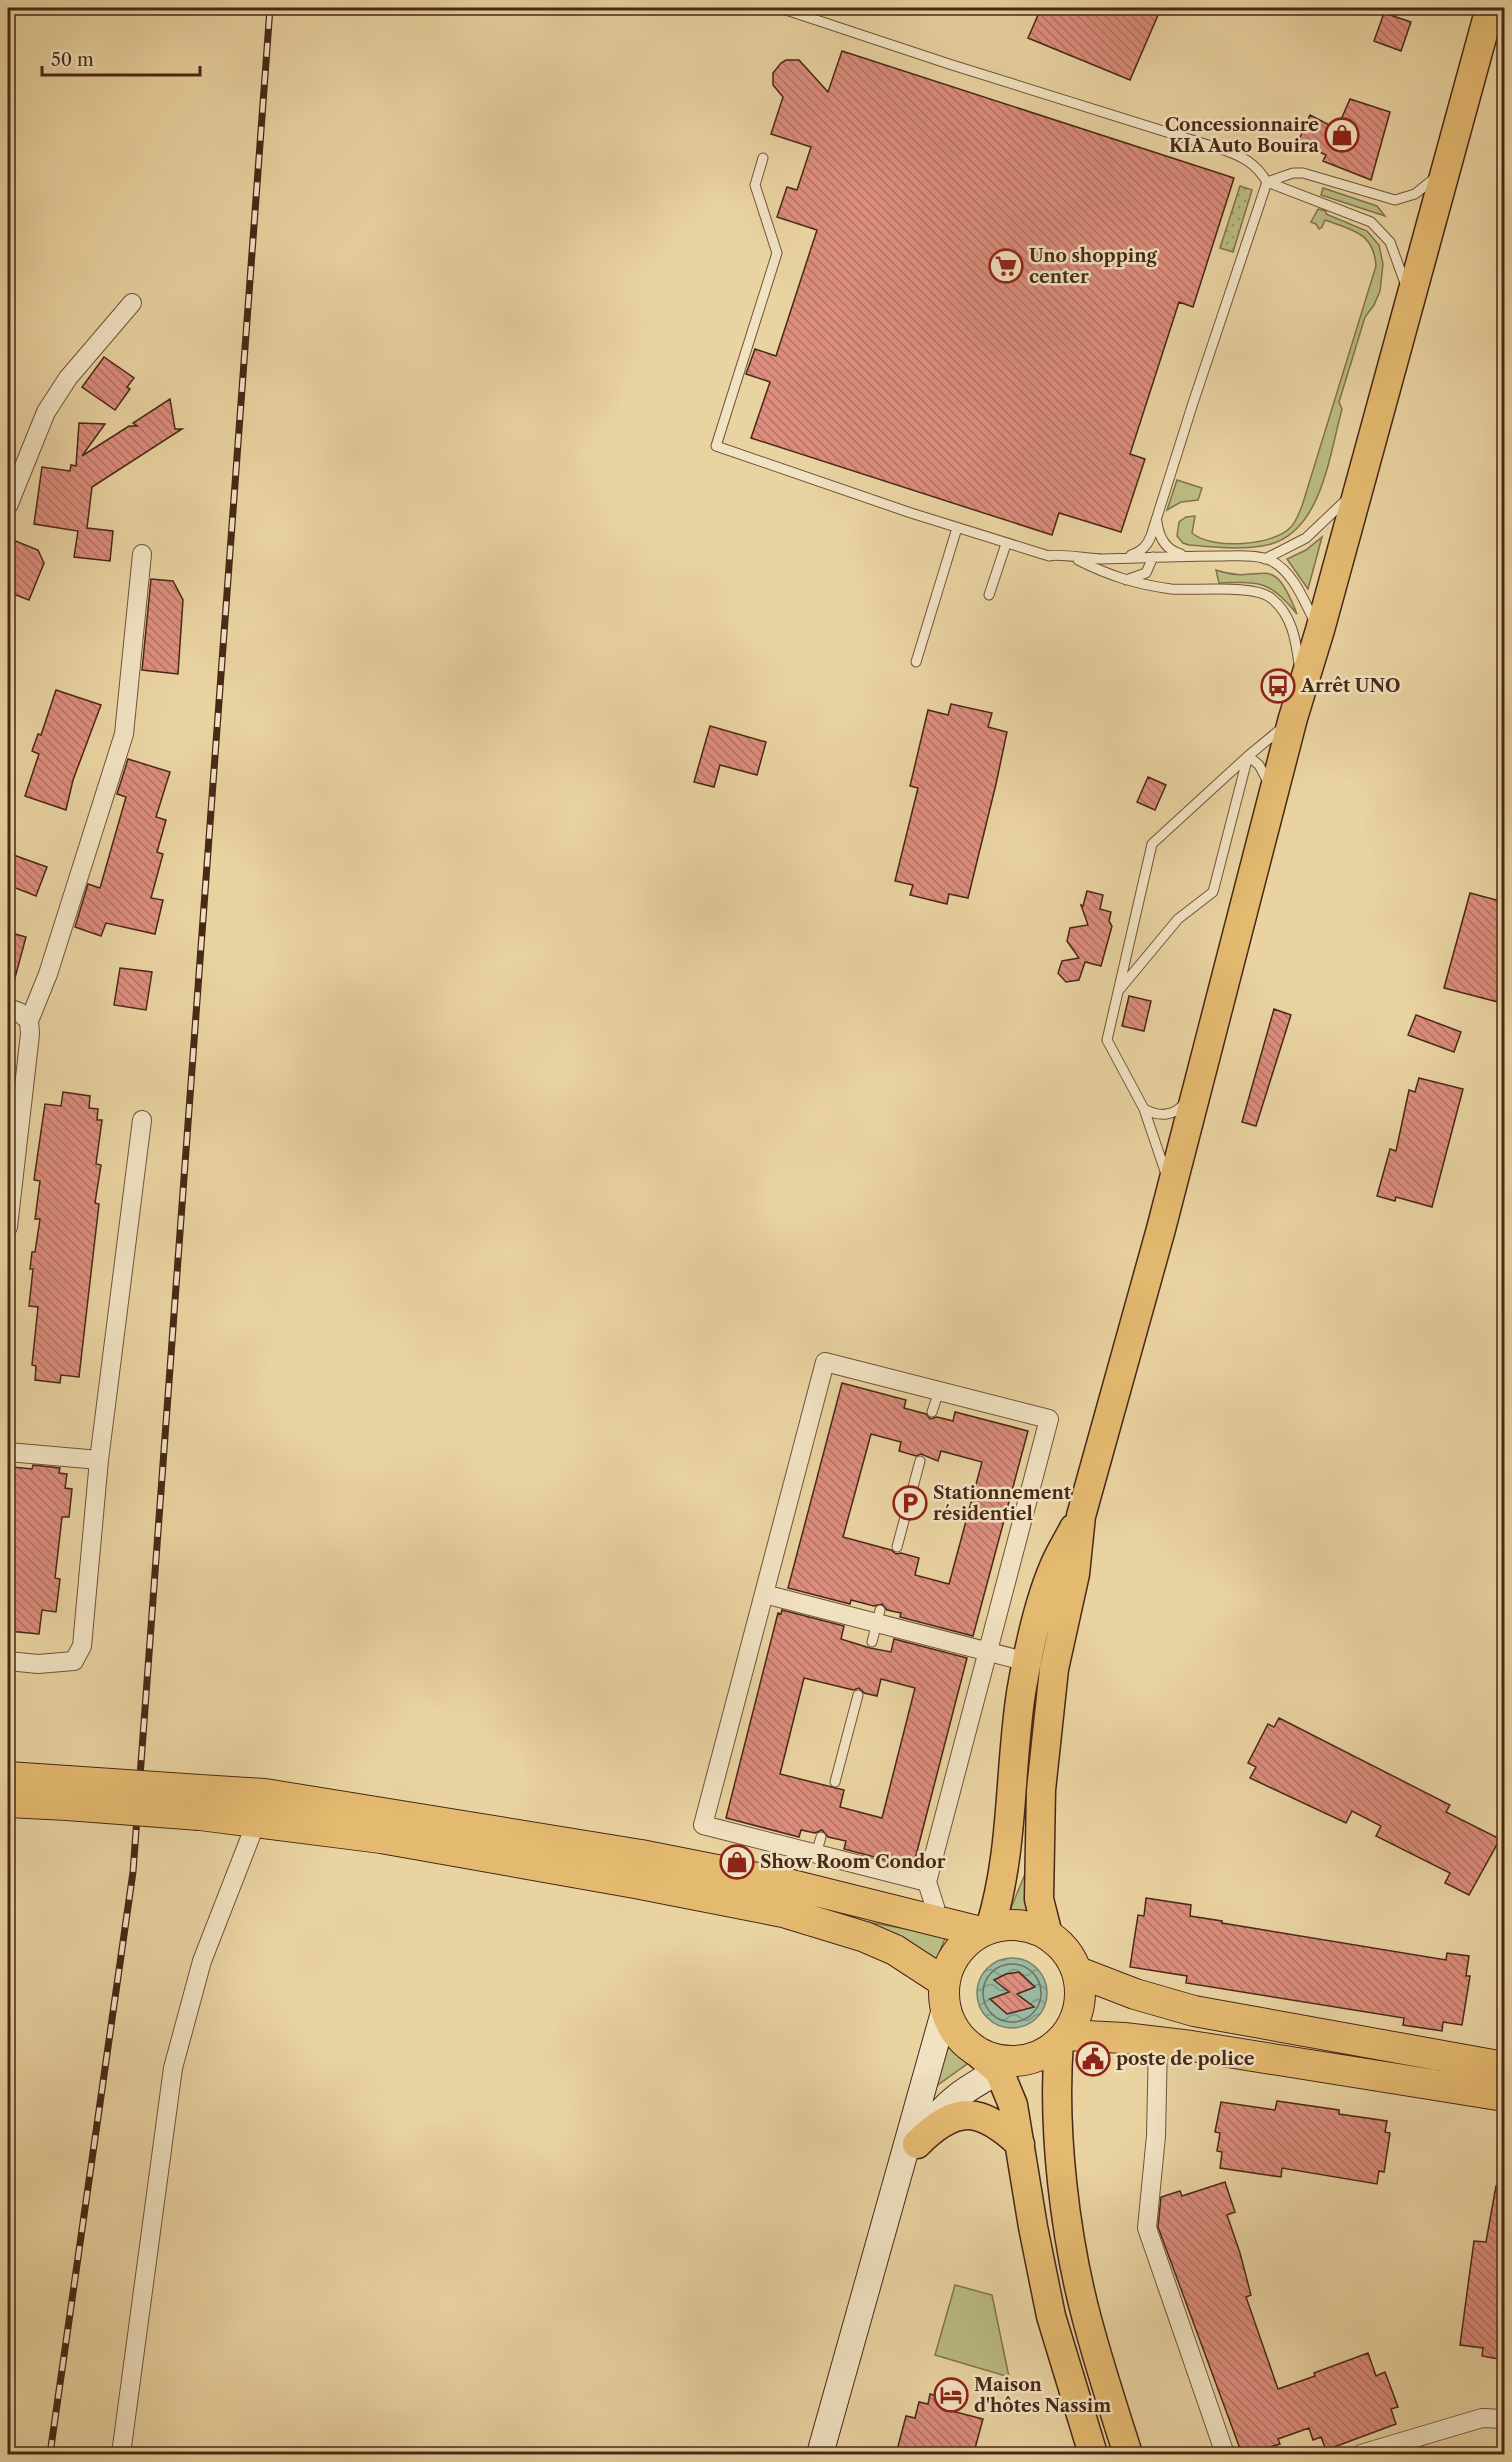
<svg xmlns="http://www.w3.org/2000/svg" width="1512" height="2462" viewBox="0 0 1512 2462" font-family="'Libre Caslon Text',serif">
  <defs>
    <pattern id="park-dots" width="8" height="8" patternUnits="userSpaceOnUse" patternTransform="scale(1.5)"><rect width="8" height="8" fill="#babb82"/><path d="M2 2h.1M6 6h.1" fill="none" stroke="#999869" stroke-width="1.8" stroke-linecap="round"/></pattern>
    <pattern id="water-waves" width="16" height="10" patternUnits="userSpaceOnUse" patternTransform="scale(1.5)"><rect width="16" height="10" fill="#99b9a0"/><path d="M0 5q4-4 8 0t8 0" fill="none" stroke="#7f9681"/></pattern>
    <pattern id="building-back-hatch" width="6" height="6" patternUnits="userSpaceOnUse" patternTransform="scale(1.5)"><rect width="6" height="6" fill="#dc8d7d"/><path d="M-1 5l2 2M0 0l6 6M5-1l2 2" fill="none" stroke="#b47365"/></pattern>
  </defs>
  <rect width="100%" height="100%" fill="#e9d3a1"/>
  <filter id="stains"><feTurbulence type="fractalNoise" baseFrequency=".00333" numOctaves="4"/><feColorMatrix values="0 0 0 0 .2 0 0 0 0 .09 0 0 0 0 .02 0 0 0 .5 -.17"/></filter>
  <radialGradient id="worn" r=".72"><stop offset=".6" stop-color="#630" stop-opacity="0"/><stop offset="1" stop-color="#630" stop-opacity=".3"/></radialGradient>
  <path fill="#babb82" stroke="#81724c" stroke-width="1.5" d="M 1323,188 L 1377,206 L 1385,216 L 1321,195 Z
    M 1318,209 L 1326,211 L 1326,214 L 1367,231 L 1379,245 L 1383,264 L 1380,291 L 1374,305 L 1365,317 L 1339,402 L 1342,409 C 1329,456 1321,538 1262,546 C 1238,550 1212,547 1189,545 L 1183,543 L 1177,536 L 1179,522 L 1186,517 L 1195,516 L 1192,533 C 1212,550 1273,546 1291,527 C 1296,522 1299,513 1302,506 L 1376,266 C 1374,233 1353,230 1325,220 L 1322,227 L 1319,229 L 1316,224 L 1311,222 Z
    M 1177,480 L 1202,488 L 1198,500 L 1181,502 L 1167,510 Z
    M 1322,537 L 1308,589 L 1287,559 L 1306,550 Z
    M 1216,570 C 1264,587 1271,547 1297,614 C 1269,580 1261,582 1219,583 Z
    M 1025,1874 L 1033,1917 L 1008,1915 Z
    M 862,1921 L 946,1936 L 935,1963 L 906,1940 Z
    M 953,2045 L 967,2064 L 935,2087 L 944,2051 Z
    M 955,2285 L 992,2295 L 1009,2377 L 935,2355 Z"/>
  <path fill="url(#park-dots)" stroke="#81724c" stroke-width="1.5" d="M 1240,186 L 1252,190 L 1233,252 L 1220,248 Z"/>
  <path fill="url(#water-waves)" stroke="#797f69" stroke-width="1.5" d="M977 1993a35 35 0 1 1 70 0a35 35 0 1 1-70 0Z"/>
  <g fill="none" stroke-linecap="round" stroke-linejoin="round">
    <path stroke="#70705c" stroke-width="1.5" d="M983 1993a29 29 0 1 1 58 0a29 29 0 1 1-58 0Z"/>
  </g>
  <path fill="url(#building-back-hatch)" stroke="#482817" stroke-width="1.5" fill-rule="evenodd" d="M 1041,8 L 1161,8 L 1130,80 L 1028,38 Z
    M 1384,13 L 1411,22 L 1401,51 L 1374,41 Z
    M 842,51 L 1234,178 L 1193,307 L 1179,302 L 1130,454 L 1145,459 L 1121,532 L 1059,513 L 1052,535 L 751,438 L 770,382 L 746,374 L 755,349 L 776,356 L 817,230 L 777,217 L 787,187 L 797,190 L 811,147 L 771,134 L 783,97 L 773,85 L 773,73 L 781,63 L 786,60 L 799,60 L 828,92 Z
    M 1350,99 L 1390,112 L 1371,180 L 1323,161 L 1326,155 L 1298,142 L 1310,115 L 1337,129 Z
    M 104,357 L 134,378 L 127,387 L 130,389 L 115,410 L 82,387 Z
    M 170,399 L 175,429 L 182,429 L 92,487 L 87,528 L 113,531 L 110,561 L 74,557 L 78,531 L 34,524 L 42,467 L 70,471 L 71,465 L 76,466 L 79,423 L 105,424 L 82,456 L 129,426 L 137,426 L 133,423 Z
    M 8,538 L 38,550 L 44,563 L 29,600 L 8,592 Z
    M 151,579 L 173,581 L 183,600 L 178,674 L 142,670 Z
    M 56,690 L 101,705 L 73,780 L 66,810 L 25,796 L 39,754 L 32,751 L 38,734 L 41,735 Z
    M 951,704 L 992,713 L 988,727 L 1007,732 L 996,784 L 968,898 L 949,894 L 947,904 L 910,895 L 913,885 L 895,881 L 918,788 L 910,786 L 928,710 L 948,715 Z
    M 710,726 L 766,742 L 757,775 L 720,765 L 714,787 L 694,782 Z
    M 128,759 L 170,772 L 156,817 L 166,820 L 157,852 L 163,854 L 151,898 L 163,900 L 155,934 L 106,923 L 101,936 L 75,927 L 88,884 L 100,888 L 126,797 L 117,794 Z
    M 1148,777 L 1166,785 L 1155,810 L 1137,802 Z
    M 8,853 L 47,867 L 36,896 L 8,885 Z
    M 1087,891 L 1103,895 L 1100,909 L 1111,912 L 1109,921 L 1112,926 L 1101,966 L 1085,962 L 1079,980 L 1066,982 L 1058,973 L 1062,961 L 1079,958 L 1067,941 L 1070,928 L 1088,925 L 1081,905 L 1083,906 Z
    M 1470,893 L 1504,902 L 1504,979 L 1498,1002 L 1444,988 Z
    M 8,932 L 26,937 L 13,985 L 8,985 Z
    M 120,968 L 152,972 L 146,1010 L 114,1005 Z
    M 1129,996 L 1151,1001 L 1144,1031 L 1122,1026 Z
    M 1274,1009 L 1291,1015 L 1256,1126 L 1242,1122 Z
    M 1416,1015 L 1461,1032 L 1454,1052 L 1408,1035 Z
    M 1419,1078 L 1463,1089 L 1432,1207 L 1396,1197 L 1395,1201 L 1377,1196 L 1390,1149 L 1396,1151 L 1409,1090 L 1415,1092 Z
    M 63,1092 L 90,1096 L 89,1108 L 98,1109 L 97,1120 L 102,1120 L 96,1164 L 101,1165 L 95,1203 L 99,1204 L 79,1377 L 61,1375 L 60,1383 L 35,1380 L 36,1366 L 32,1365 L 38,1307 L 29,1306 L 33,1269 L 30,1269 L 32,1252 L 35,1252 L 40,1219 L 35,1219 L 40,1181 L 34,1180 L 45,1104 L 61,1106 Z
    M 842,1383 L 906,1400 L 904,1408 L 926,1414 L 930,1419 L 937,1417 L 953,1421 L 955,1412 L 1028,1431 L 973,1636 L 900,1617 L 901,1613 L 887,1610 L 882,1604 L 874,1606 L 851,1600 L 850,1604 L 788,1588 ZM 871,1434 L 901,1442 L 899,1451 L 916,1456 L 921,1454 L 938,1461 L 941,1451 L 982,1462 L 949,1584 L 915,1575 L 919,1558 L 901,1553 L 896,1554 L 891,1550 L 843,1537 Z
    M 33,1465 L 60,1468 L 59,1473 L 67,1474 L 65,1488 L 72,1489 L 69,1517 L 62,1517 L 55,1578 L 60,1579 L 56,1612 L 42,1610 L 39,1634 L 8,1631 L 12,1600 L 8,1599 L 8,1578 L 12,1544 L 8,1543 L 8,1508 L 13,1467 L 32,1469 Z
    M 782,1610 L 844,1626 L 841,1639 L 870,1648 L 891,1652 L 894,1639 L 967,1658 L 913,1867 L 844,1849 L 846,1841 L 828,1837 L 822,1830 L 815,1833 L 801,1830 L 799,1837 L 726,1818 L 778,1613 L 781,1614 ZM 804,1678 L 853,1690 L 859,1688 L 864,1693 L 877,1696 L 881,1679 L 915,1688 L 882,1818 L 840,1807 L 844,1790 L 780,1774 Z
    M 1279,1718 L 1450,1805 L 1446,1812 L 1500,1839 L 1469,1895 L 1445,1883 L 1450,1873 L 1376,1836 L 1381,1826 L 1352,1811 L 1346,1823 L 1250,1778 L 1256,1767 L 1248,1763 L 1268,1724 L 1274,1727 Z
    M 1146,1898 L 1191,1905 L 1190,1916 L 1222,1921 L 1222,1923 L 1446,1960 L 1447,1953 L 1469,1956 L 1466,1976 L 1470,1976 L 1462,2025 L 1443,2022 L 1442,2031 L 1403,2025 L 1404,2018 L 1186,1983 L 1187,1976 L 1130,1967 L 1138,1915 L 1144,1916 Z
    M 1019,1972 L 1035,1987 L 1017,1994 L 1034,2007 L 1007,2014 L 990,1999 L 1009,1992 L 994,1980 L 1006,1974 Z
    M 1277,2101 L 1339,2110 L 1339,2114 L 1387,2121 L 1385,2132 L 1390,2133 L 1384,2172 L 1379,2171 L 1377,2184 L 1282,2168 L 1281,2177 L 1220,2168 L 1222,2152 L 1217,2151 L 1220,2133 L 1215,2132 L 1221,2102 L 1275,2110 Z
    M 1225,2182 L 1235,2212 L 1227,2215 L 1240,2253 L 1251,2295 L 1246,2297 L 1278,2389 L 1315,2376 L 1314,2373 L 1368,2353 L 1376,2376 L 1385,2372 L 1398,2407 L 1391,2409 L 1396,2424 L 1326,2450 L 1321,2437 L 1313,2440 L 1309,2428 L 1278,2439 L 1280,2444 L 1248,2454 L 1242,2454 L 1158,2227 L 1161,2197 L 1180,2191 L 1182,2196 Z
    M 1496,2186 L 1504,2187 L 1504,2360 L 1482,2356 L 1483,2348 L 1460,2345 L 1474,2241 L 1486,2242 Z
    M 930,2394 L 947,2399 L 944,2409 L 983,2419 L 974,2452 L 958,2448 L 956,2454 L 896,2454 L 906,2416 L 915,2418 L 919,2402 L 928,2404 Z"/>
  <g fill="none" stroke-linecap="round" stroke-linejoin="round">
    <g stroke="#70533a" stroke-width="11">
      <path id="service" d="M 780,8 L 949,64 L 1224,150 C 1244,157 1256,164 1267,182 L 1193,403 L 1151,536 C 1147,546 1142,551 1131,555
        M 763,158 L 755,185 L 777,253 L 716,446 L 911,513 L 1049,556 C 1057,553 1090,559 1103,559 C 1143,558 1182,556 1222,556 C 1237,556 1258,554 1272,561 C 1295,574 1304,602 1316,624
        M 1267,182 L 1371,222 L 1390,242 L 1405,283
        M 1267,182 L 1293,173 L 1303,173 L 1395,200 L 1415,194 L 1436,177
        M 1157,522 C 1159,538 1166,550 1181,554
        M 1265,559 L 1306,538 L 1347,499
        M 1078,560 C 1110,576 1135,584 1171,589 C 1195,591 1254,584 1271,598 C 1292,614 1296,641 1299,664
        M 1126,580 L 1146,573 L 1153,557
        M 989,595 L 1006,544
        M 916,662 L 957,528
        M 1119,990 L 1178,919 L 1213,892 L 1248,756 L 1259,765 L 1268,782
        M 1144,1109 C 1159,1117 1175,1117 1186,1101
        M 1166,1174 L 1144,1109 L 1107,1040 L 1152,844 L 1248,756 L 1282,728
        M 932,1412 L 939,1391
        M 897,1547 L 920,1461
        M 872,1642 L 880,1610
        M 835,1782 L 858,1695
        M 816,1854 L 821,1837"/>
    </g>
    <g stroke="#70533a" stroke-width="20">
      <path id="minor" d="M 8,506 L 46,412 L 68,378 L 132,303
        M 8,1008 L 19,1012 L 29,1021 L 30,1034 L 8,1227
        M 29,1021 L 48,974 L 124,734 L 142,554
        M 825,1362 L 1049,1419 L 927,1882 L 703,1825 Z
        M 8,1452 L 99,1460
        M 764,1594 L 1028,1662
        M 8,1661 L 38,1664 L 74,1661 L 82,1646 L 99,1460 L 142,1120
        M 924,1916 L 933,1917 L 935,1907 L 927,1882
        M 1158,2042 L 1156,2136 L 1147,2228 L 1225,2454
        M 121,2454 L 173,2068 L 202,1961 L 259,1815
        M 1361,2454 L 1482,2418 L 1504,2419"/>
    </g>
    <g stroke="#482817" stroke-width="28">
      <path id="secondary" d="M 926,2131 C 950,2094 978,2083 1014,2062
        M 820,2454 L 945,2009"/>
    </g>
    <g stroke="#482817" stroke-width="31">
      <path id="primary" d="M 990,1928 C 1014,1851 1009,1772 1021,1693 C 1028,1652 1037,1607 1053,1569 C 1058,1555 1067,1542 1074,1528
        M 1048,1935 L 1039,1899 L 1041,1790 L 1054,1669 L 1075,1574 L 1081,1516 L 1161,1229 L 1293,718 L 1320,630 L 1490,8
        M 1059,2042 C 1052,2129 1065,2239 1088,2323 C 1100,2367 1114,2411 1128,2454
        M 979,2054 L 999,2071 L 1013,2105 L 1033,2227 L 1051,2316 L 1093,2454
        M 917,2144 C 957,2104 980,2107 1020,2144"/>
    </g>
    <g stroke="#482817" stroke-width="32">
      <path id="trunk" d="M 8,1777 L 67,1781
        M 200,1790 L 265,1794 L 641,1855 L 788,1884 L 981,1932
        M 8,1802 L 67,1805
        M 200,1815 L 381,1838 L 635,1883 L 783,1912 L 865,1937 L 895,1950 L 944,1982
        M944 1993a68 68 0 1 1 136 0a68 68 0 1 1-136 0Z
        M 1078,1972 L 1135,1994 L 1194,2011 L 1504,2067
        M 1067,2035 L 1124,2038 L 1191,2046 L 1504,2096"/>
    </g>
    <use href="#service" stroke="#f1e2c2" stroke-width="9"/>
    <use href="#minor" stroke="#f1e2c2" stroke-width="18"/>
    <use href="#secondary" stroke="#f1e2c2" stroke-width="26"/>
    <use href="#primary" stroke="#e4ba70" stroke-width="28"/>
    <use href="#trunk" stroke="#e4ba70" stroke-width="30"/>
    <g stroke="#482817" stroke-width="7">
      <path id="rail" d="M 50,2454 L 133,1872 L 270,8"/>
    </g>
    <use href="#rail" stroke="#f1e2c2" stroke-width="4.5" stroke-dasharray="14" stroke-linecap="butt"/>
    <g stroke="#482817" stroke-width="32" stroke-linecap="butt">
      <path id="trunk-bridge" d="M 67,1781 L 200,1790
        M 67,1805 L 200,1815"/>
    </g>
    <use href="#trunk-bridge" stroke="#e4ba70" stroke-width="30"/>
  </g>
  <defs>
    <g id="shop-ring" transform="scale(1.725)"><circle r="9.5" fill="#f1e2c2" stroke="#8f2418" stroke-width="1.5"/><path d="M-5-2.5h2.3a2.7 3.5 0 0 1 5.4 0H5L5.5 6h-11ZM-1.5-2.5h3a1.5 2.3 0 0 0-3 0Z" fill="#8f2418"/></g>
    <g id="supermarket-ring" transform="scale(1.725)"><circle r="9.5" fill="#f1e2c2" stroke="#8f2418" stroke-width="1.5"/><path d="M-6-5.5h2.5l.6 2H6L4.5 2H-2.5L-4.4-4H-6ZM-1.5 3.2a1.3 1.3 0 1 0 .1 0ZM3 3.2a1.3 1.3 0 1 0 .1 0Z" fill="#8f2418"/></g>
    <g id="bus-ring" transform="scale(1.725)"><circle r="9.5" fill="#f1e2c2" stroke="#8f2418" stroke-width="1.5"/><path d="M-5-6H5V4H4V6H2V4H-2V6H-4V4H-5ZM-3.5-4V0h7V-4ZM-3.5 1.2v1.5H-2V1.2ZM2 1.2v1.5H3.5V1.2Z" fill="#8f2418"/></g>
    <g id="parking-ring" transform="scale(1.725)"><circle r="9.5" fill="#f1e2c2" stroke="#8f2418" stroke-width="1.5"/><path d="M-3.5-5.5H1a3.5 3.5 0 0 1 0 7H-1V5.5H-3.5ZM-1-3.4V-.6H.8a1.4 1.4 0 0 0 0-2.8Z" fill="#8f2418"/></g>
    <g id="civic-ring" transform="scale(1.725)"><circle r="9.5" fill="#f1e2c2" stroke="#8f2418" stroke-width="1.5"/><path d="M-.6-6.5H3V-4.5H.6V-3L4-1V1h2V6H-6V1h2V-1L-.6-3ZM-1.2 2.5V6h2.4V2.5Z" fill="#8f2418"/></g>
    <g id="hotel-ring" transform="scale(1.725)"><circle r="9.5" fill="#f1e2c2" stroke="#8f2418" stroke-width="1.5"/><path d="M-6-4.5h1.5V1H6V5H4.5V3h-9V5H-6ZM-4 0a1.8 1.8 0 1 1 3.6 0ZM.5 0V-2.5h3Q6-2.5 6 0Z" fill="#8f2418"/></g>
  </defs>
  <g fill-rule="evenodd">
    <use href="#shop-ring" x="1342" y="135"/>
    <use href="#supermarket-ring" x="1006" y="266"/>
    <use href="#bus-ring" x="1278" y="686"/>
    <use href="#parking-ring" x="910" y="1503"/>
    <use href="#shop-ring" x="737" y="1862"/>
    <use href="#civic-ring" x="1093" y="2059"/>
    <use href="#hotel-ring" x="951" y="2395"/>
  </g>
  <g text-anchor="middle" stroke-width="5" stroke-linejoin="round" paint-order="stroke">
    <g font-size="18" font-weight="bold" fill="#482817" stroke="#f1e2c2" text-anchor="start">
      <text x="1319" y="131" text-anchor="end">Concessionnaire<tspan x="1319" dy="21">KIA Auto Bouira</tspan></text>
      <text x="1029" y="262">Uno shopping<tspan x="1029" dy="21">center</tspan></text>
      <text x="1301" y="692">Arrêt UNO</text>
      <text x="933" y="1499">Stationnement<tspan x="933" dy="21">résidentiel</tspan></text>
      <text x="760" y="1868">Show Room Condor</text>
      <text x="1116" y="2065">poste de police</text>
      <text x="974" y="2391">Maison<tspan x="974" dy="21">d'hôtes Nassim</tspan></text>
    </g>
  </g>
  <rect width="1512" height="2462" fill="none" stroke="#e9d3a1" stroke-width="30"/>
  <rect x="9" y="9" width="1494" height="2444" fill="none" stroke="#482817" stroke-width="3"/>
  <rect x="15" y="15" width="1482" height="2432" fill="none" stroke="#482817" stroke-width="1.5"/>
  <path d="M42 66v9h158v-9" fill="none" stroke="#482817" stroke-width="3"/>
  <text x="51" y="66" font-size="18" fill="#482817" stroke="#f1e2c2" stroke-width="4.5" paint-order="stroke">50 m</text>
  <rect width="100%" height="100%" filter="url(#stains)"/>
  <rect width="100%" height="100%" fill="url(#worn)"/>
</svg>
